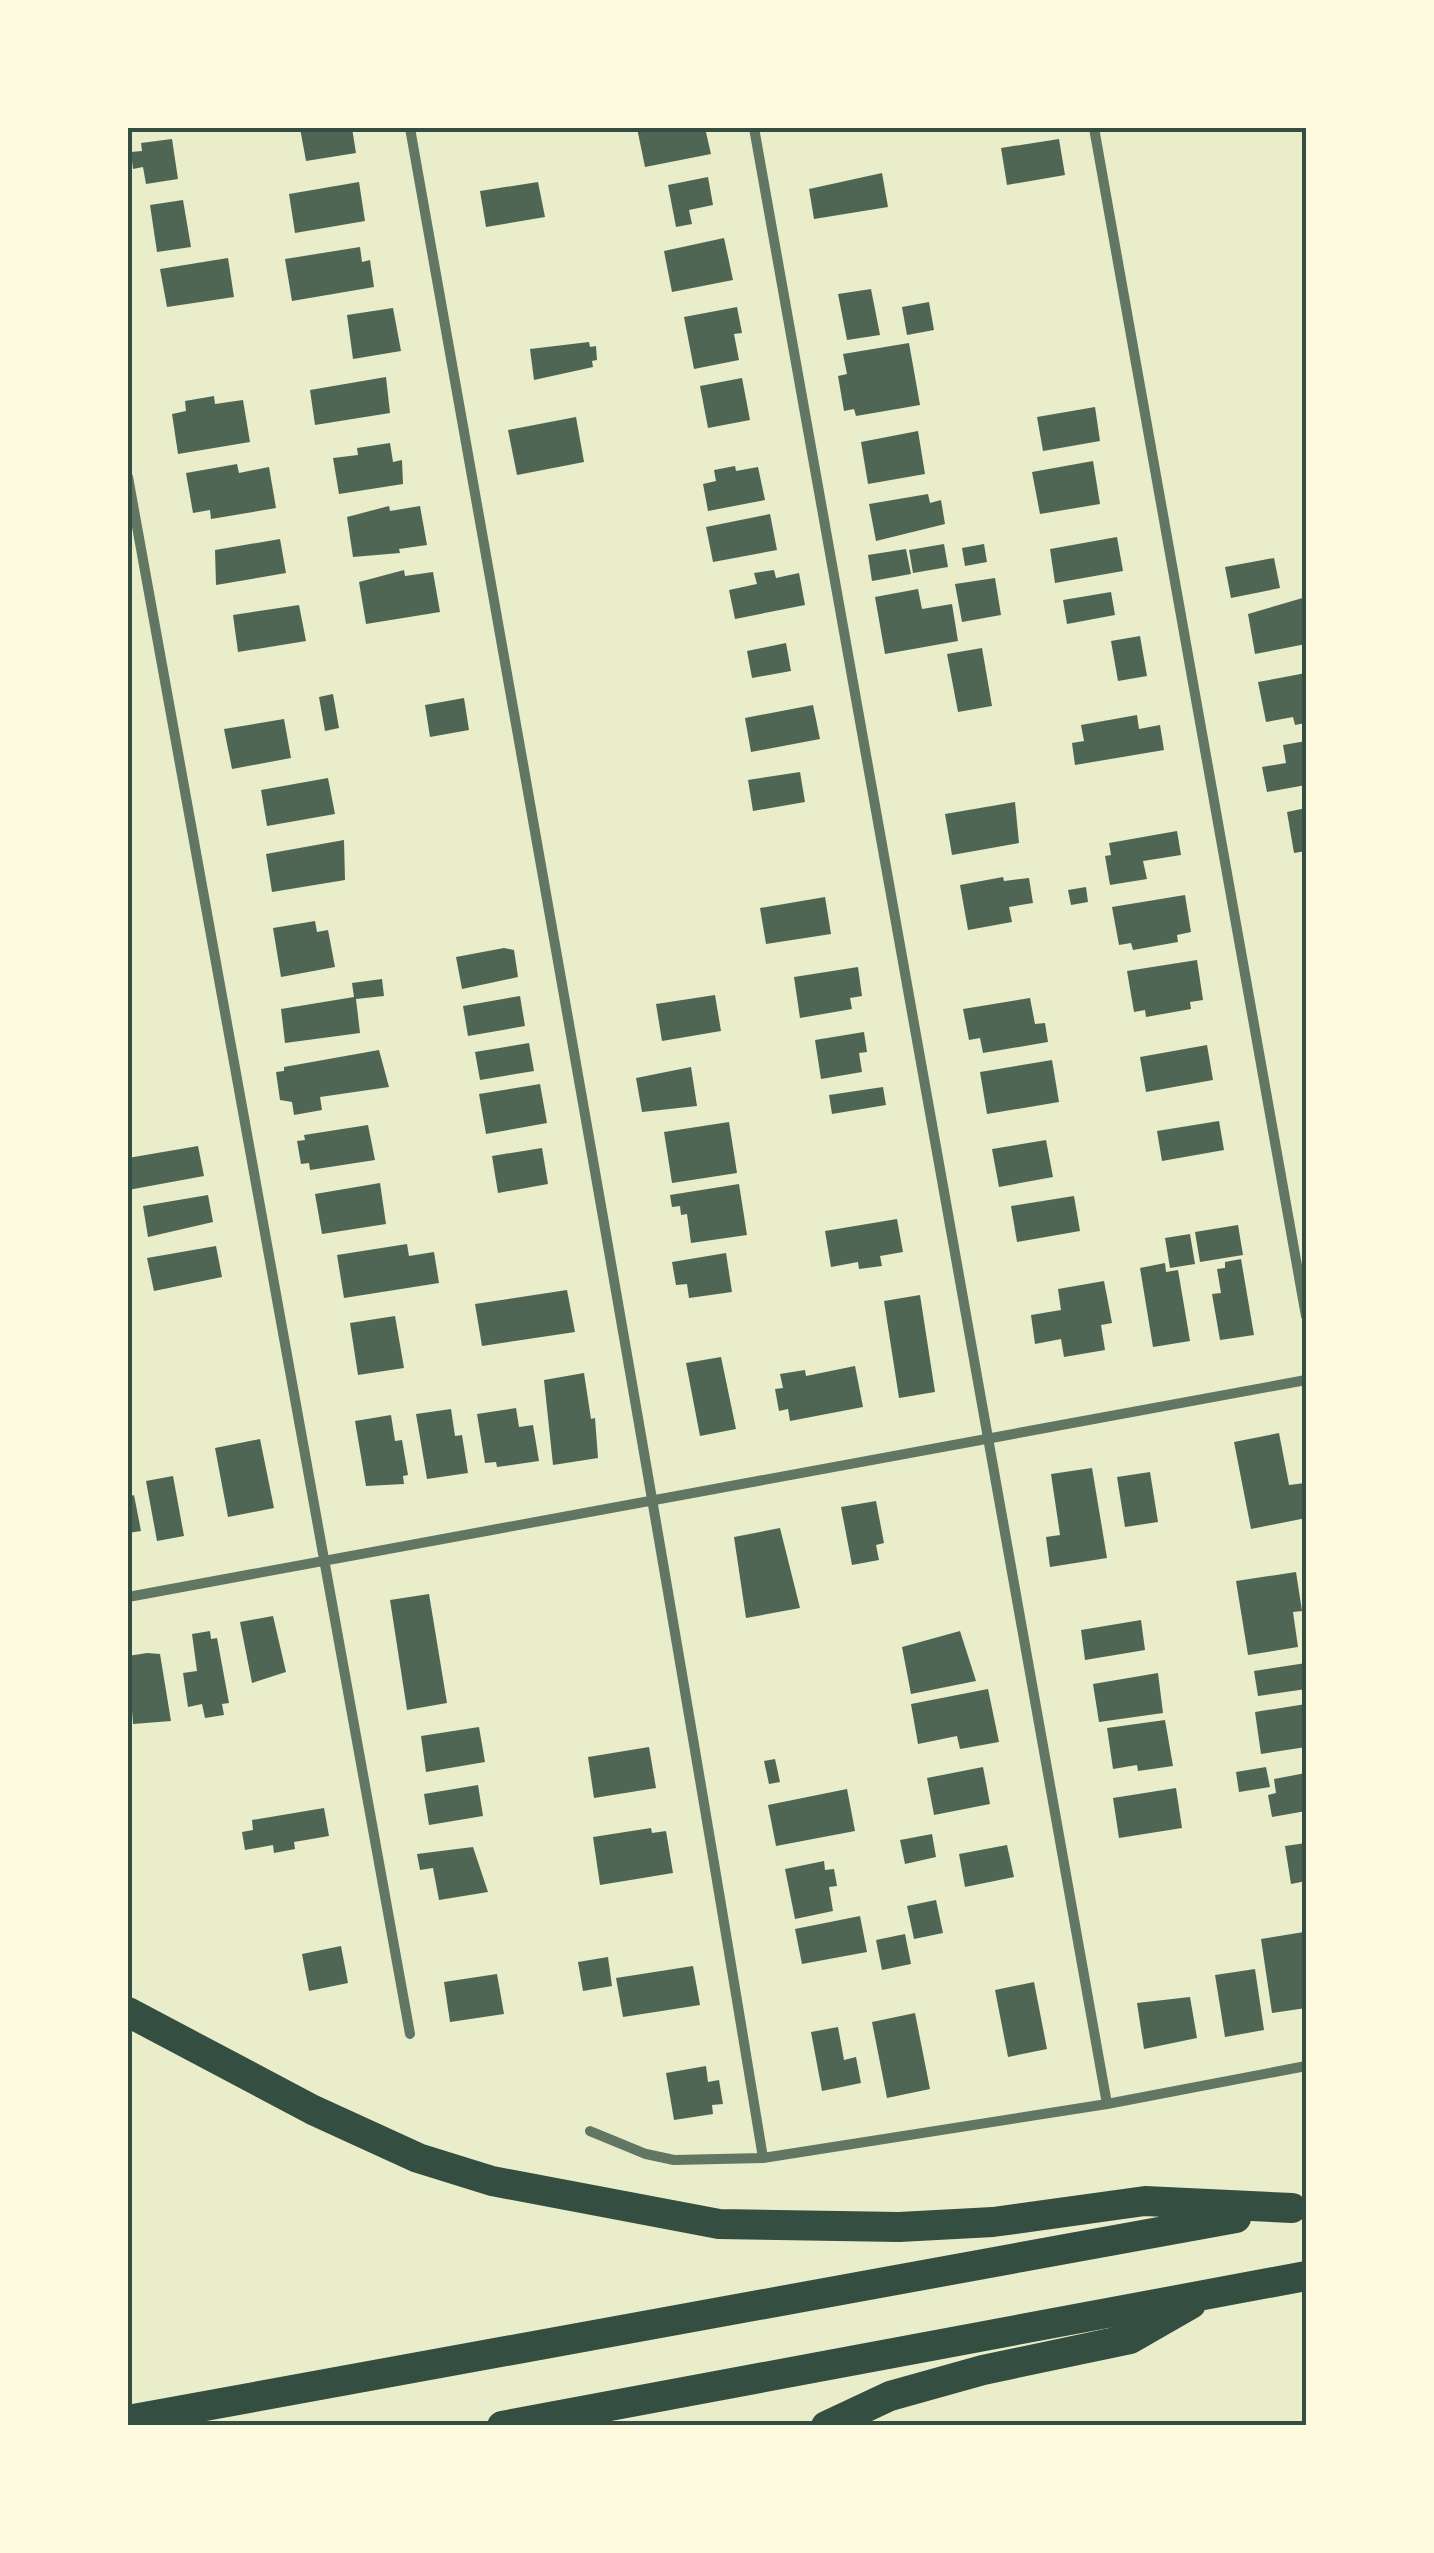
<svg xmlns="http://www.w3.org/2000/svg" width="1434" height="2553" viewBox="0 0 1434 2553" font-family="'Nunito Sans',sans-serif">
  <rect width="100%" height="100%" fill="#e9edc9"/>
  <path fill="#4f6655" d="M 300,128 L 352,128 L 356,153 L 306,161 Z
    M 637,128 L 705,128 L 711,154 L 645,167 Z
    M 172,139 L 178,179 L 146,184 L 143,167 L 133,169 L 131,152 L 142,151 L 141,143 Z
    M 1059,139 L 1065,175 L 1007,185 L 1001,148 Z
    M 882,173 L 888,207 L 814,219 L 809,189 Z
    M 708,177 L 713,205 L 689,210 L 692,224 L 676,227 L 668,185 Z
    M 359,182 L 365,221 L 295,233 L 289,194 Z
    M 538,182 L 545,217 L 486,227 L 480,191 Z
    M 183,200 L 191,247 L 157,252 L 150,205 Z
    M 724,238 L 733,280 L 672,292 L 664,251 Z
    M 360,247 L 362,262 L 370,260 L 374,287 L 292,301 L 285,259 Z
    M 228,258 L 234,297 L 167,307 L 160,269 Z
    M 871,289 L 880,335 L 847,340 L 838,294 Z
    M 929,302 L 934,330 L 907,335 L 902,307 Z
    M 737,307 L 742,333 L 734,334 L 739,360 L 694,369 L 684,317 Z
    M 393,308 L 401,351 L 353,359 L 347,315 Z
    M 589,342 L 590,347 L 596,346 L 597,360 L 592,361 L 593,367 L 534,380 L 530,349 Z
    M 909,343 L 920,405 L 856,416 L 854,409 L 844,411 L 838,376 L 847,374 L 843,354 Z
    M 386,377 L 390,413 L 315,425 L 310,390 Z
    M 742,378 L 750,420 L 708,428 L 700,386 Z
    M 214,396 L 215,404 L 243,400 L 250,442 L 178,454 L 172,414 L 186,411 L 185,401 Z
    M 1095,407 L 1100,441 L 1043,451 L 1037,417 Z
    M 576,417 L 584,462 L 517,475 L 508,430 Z
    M 918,431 L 925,474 L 868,484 L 861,442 Z
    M 390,443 L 393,462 L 402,460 L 403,484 L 339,494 L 333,458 L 358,455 L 357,448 Z
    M 1093,461 L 1100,504 L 1040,514 L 1032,472 Z
    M 237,464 L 239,473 L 269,467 L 276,508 L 211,519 L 210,510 L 193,513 L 186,473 Z
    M 735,466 L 736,471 L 758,467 L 765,500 L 708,511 L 703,484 L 716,481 L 714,470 Z
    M 928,494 L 930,503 L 941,500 L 945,524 L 876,541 L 869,504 Z
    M 389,506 L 390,511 L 420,506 L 427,545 L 399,549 L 400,553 L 353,557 L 347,517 Z
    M 770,514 L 777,550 L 713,562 L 706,527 Z
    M 1117,537 L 1123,571 L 1055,583 L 1050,549 Z
    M 280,539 L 286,573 L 216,585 L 215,550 Z
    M 944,544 L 948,567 L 913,573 L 909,550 Z
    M 984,544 L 987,562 L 965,566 L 962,548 Z
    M 906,549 L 911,574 L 872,581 L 868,555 Z
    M 1274,558 L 1280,588 L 1231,598 L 1225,567 Z
    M 404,570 L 405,576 L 433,572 L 440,612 L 366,624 L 359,582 Z
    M 774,570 L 776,578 L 799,573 L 805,605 L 735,619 L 729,590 L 757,584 L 754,573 Z
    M 995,578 L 1001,615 L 962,622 L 955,584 Z
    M 918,589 L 922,609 L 952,604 L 958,641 L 885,654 L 875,597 Z
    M 1111,592 L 1115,615 L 1067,624 L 1063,600 Z
    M 1306,597 L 1306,644 L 1255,654 L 1248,614 Z
    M 299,605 L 306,641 L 238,652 L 233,615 Z
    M 1140,636 L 1147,676 L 1118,681 L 1111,641 Z
    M 786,643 L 791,671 L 752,678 L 747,651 Z
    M 982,648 L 992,706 L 958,712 L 947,654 Z
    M 1306,673 L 1306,723 L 1295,725 L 1293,717 L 1266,722 L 1258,682 Z
    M 333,694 L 339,728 L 325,731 L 319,697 Z
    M 464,698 L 469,730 L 430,737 L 425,705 Z
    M 813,705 L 820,739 L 751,752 L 745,718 Z
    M 1137,715 L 1139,729 L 1160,725 L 1164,750 L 1075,765 L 1072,743 L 1084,741 L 1081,725 Z
    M 284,719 L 291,758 L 232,769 L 224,729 Z
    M 1306,741 L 1306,785 L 1267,792 L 1262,767 L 1286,763 L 1283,745 Z
    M 800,772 L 805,802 L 753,811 L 748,780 Z
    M 328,778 L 335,814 L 267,826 L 261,790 Z
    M 1015,802 L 1019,843 L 952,855 L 945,814 Z
    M 1306,808 L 1306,851 L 1294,853 L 1287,812 Z
    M 1177,831 L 1181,855 L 1143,861 L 1147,879 L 1110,885 L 1105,856 L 1111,855 L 1109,843 Z
    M 344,840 L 345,880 L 272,892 L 266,854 Z
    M 1003,877 L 1004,881 L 1029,878 L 1033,903 L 1009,907 L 1012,922 L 968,930 L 960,885 Z
    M 1086,887 L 1088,902 L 1071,905 L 1068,890 Z
    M 1185,895 L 1191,932 L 1177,935 L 1178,942 L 1133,950 L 1131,943 L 1119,945 L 1112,907 Z
    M 825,897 L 831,934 L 766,944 L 760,908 Z
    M 315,921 L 317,932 L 328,930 L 335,967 L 281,977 L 273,928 Z
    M 504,948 L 514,950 L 518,977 L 462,989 L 456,957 Z
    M 1197,960 L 1203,1000 L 1190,1002 L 1191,1009 L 1146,1017 L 1145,1010 L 1134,1012 L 1127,971 Z
    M 858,967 L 862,996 L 850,998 L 852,1009 L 800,1018 L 794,977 Z
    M 382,979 L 384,996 L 356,999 L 360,1033 L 285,1043 L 281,1009 L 354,997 L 352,983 Z
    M 715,995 L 721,1031 L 662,1041 L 656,1004 Z
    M 520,996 L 525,1026 L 468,1036 L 463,1006 Z
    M 1030,998 L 1035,1024 L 1045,1023 L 1048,1042 L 983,1053 L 980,1038 L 969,1040 L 963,1009 Z
    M 864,1032 L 867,1052 L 859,1053 L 862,1072 L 821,1079 L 815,1040 Z
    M 529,1043 L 534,1071 L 480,1080 L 475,1052 Z
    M 1207,1045 L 1213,1080 L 1146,1092 L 1140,1057 Z
    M 379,1050 L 389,1087 L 320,1097 L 322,1110 L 294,1115 L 292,1102 L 280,1100 L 276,1072 L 284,1071 L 284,1067 Z
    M 1052,1060 L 1059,1102 L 987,1114 L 980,1072 Z
    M 691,1067 L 697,1106 L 642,1112 L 636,1078 Z
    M 540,1084 L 547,1123 L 486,1134 L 479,1094 Z
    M 883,1087 L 886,1105 L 832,1114 L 829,1095 Z
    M 1219,1121 L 1224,1150 L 1162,1161 L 1157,1131 Z
    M 729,1122 L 737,1173 L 672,1183 L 664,1132 Z
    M 368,1125 L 375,1160 L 310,1170 L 309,1163 L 301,1164 L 297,1141 L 305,1140 L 304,1135 Z
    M 1046,1140 L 1053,1177 L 999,1187 L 992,1149 Z
    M 198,1146 L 204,1176 L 128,1190 L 128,1158 Z
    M 542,1148 L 548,1184 L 498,1193 L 492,1156 Z
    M 380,1183 L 386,1224 L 322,1234 L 315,1194 Z
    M 739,1184 L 747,1235 L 691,1243 L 687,1214 L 681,1215 L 680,1206 L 672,1207 L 670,1195 Z
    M 208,1195 L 213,1222 L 148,1237 L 143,1206 Z
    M 1074,1196 L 1080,1231 L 1017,1242 L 1011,1206 Z
    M 897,1219 L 903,1252 L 880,1256 L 882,1266 L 859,1269 L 858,1262 L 831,1267 L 825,1231 Z
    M 1238,1225 L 1243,1255 L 1200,1262 L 1195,1232 Z
    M 1190,1234 L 1195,1264 L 1170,1268 L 1165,1238 Z
    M 407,1244 L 409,1256 L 434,1252 L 439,1283 L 344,1298 L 337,1255 Z
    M 216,1246 L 222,1277 L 154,1291 L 147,1258 Z
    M 726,1253 L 732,1292 L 689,1298 L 687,1284 L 676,1285 L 672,1262 Z
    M 1241,1259 L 1254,1335 L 1220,1340 L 1212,1294 L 1221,1293 L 1217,1269 L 1225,1268 L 1225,1262 Z
    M 1165,1263 L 1166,1272 L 1178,1270 L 1190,1341 L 1153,1347 L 1140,1268 Z
    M 1104,1281 L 1112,1323 L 1101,1325 L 1105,1350 L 1064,1357 L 1061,1339 L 1035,1344 L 1031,1315 L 1061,1310 L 1058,1289 Z
    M 567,1290 L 575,1332 L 482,1346 L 475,1304 Z
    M 920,1295 L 935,1392 L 899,1398 L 884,1301 Z
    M 395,1316 L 404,1368 L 358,1375 L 350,1323 Z
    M 721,1357 L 736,1429 L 700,1436 L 686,1363 Z
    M 855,1366 L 863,1407 L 790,1421 L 788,1409 L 779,1411 L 775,1389 L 783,1388 L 780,1374 L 805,1370 L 806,1376 Z
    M 584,1373 L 591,1419 L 595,1418 L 598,1458 L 553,1465 L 544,1380 Z
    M 516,1408 L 519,1427 L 533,1425 L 539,1461 L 497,1467 L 496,1462 L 485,1463 L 477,1414 Z
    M 451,1409 L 455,1436 L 462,1435 L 468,1473 L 427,1479 L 416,1414 Z
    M 391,1415 L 395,1441 L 402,1440 L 408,1475 L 403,1476 L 404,1484 L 366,1486 L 355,1421 Z
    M 1279,1433 L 1289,1485 L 1305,1483 L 1306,1518 L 1251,1529 L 1234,1442 Z
    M 260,1439 L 274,1508 L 228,1517 L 215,1448 Z
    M 1092,1468 L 1107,1558 L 1050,1567 L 1046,1537 L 1060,1535 L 1051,1474 Z
    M 1150,1472 L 1158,1522 L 1125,1527 L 1117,1477 Z
    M 173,1476 L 184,1536 L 157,1541 L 146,1481 Z
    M 134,1495 L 141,1531 L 128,1533 L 128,1497 Z
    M 876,1501 L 884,1543 L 876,1545 L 879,1560 L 852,1565 L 841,1507 Z
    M 780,1528 L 800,1608 L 746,1618 L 734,1537 Z
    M 1296,1572 L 1302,1611 L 1293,1612 L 1298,1647 L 1248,1655 L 1236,1581 Z
    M 429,1594 L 447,1703 L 407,1710 L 390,1600 Z
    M 273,1616 L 286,1672 L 252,1683 L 240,1622 Z
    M 1141,1620 L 1145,1650 L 1085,1660 L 1081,1630 Z
    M 210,1631 L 211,1639 L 217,1638 L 229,1703 L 222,1704 L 224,1715 L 205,1718 L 202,1704 L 188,1707 L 183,1673 L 197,1671 L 192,1634 Z
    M 960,1631 L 976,1681 L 911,1694 L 902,1647 Z
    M 147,1653 L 160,1654 L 171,1721 L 133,1724 L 128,1656 Z
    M 1306,1663 L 1306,1689 L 1258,1696 L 1254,1671 Z
    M 1158,1673 L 1163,1713 L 1099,1722 L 1093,1684 Z
    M 988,1689 L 999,1742 L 960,1749 L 957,1736 L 918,1744 L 911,1704 Z
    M 1306,1704 L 1306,1747 L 1261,1754 L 1255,1712 Z
    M 1165,1720 L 1173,1766 L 1138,1771 L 1137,1765 L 1113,1769 L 1107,1728 Z
    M 479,1727 L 485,1762 L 426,1772 L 421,1736 Z
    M 649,1747 L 656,1788 L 594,1798 L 588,1757 Z
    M 775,1759 L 780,1782 L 769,1784 L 764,1761 Z
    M 983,1767 L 990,1804 L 934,1815 L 927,1778 Z
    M 1266,1767 L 1270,1787 L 1239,1792 L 1236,1772 Z
    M 1306,1773 L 1306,1811 L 1272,1817 L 1268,1795 L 1276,1793 L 1274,1779 Z
    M 478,1785 L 483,1816 L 429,1825 L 424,1794 Z
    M 1176,1788 L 1182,1828 L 1119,1838 L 1113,1798 Z
    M 847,1789 L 855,1831 L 776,1846 L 768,1805 Z
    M 324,1808 L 329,1836 L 294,1842 L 295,1849 L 274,1853 L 273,1845 L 245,1850 L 242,1832 L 253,1830 L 252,1820 Z
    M 651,1828 L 652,1833 L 666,1831 L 673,1873 L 600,1885 L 593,1837 Z
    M 932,1834 L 936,1857 L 905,1864 L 900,1840 Z
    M 1306,1843 L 1306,1881 L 1291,1884 L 1285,1846 Z
    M 1007,1845 L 1014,1877 L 965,1887 L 959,1854 Z
    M 473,1847 L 488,1892 L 439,1900 L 433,1868 L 420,1870 L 417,1854 Z
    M 824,1861 L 825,1870 L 834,1869 L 837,1886 L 829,1887 L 833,1911 L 795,1919 L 785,1869 Z
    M 936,1900 L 943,1933 L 914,1939 L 907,1906 Z
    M 860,1916 L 867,1952 L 802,1964 L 795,1929 Z
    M 1304,1932 L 1306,2008 L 1272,2013 L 1261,1939 Z
    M 905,1934 L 911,1964 L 882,1970 L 876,1940 Z
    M 341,1946 L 348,1983 L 309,1991 L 302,1954 Z
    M 608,1957 L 612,1986 L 583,1991 L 578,1962 Z
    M 693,1966 L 700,2005 L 623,2017 L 616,1978 Z
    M 1255,1969 L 1264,2030 L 1225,2037 L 1215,1975 Z
    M 497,1974 L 504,2014 L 450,2022 L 444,1982 Z
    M 1034,1982 L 1047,2049 L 1008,2057 L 995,1990 Z
    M 1190,1997 L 1197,2038 L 1144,2049 L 1137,2003 Z
    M 915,2013 L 930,2089 L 887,2098 L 872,2022 Z
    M 838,2027 L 844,2060 L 856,2057 L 861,2083 L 822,2091 L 811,2032 Z
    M 706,2066 L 708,2082 L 719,2080 L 723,2104 L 712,2105 L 713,2114 L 674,2120 L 666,2073 Z"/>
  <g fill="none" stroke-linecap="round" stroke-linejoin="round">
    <path stroke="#617663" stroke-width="10" d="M 410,128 C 530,804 652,1480 763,2158
      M 754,128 L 1107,2104
      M 1094,128 L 1306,1316
      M 128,477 L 410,2034
      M 128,1597 L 1306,1380
      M 590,2131 L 646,2154 L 674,2160 L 763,2158 L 1107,2104 L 1306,2066"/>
    <path stroke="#344e41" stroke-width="30" d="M 128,2012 L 313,2110 L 418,2158 L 492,2181 L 719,2224 L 899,2227 L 993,2222 L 1145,2201 L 1292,2208
      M 128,2420 L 1236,2218
      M 502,2426 L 1306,2276
      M 826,2426 L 890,2396 L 983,2370 L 1130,2339 L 1191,2304"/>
  </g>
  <rect width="1434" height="2553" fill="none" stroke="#fefae0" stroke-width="260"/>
  <rect x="130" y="130" width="1174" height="2293" fill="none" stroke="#344e41" stroke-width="4"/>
</svg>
